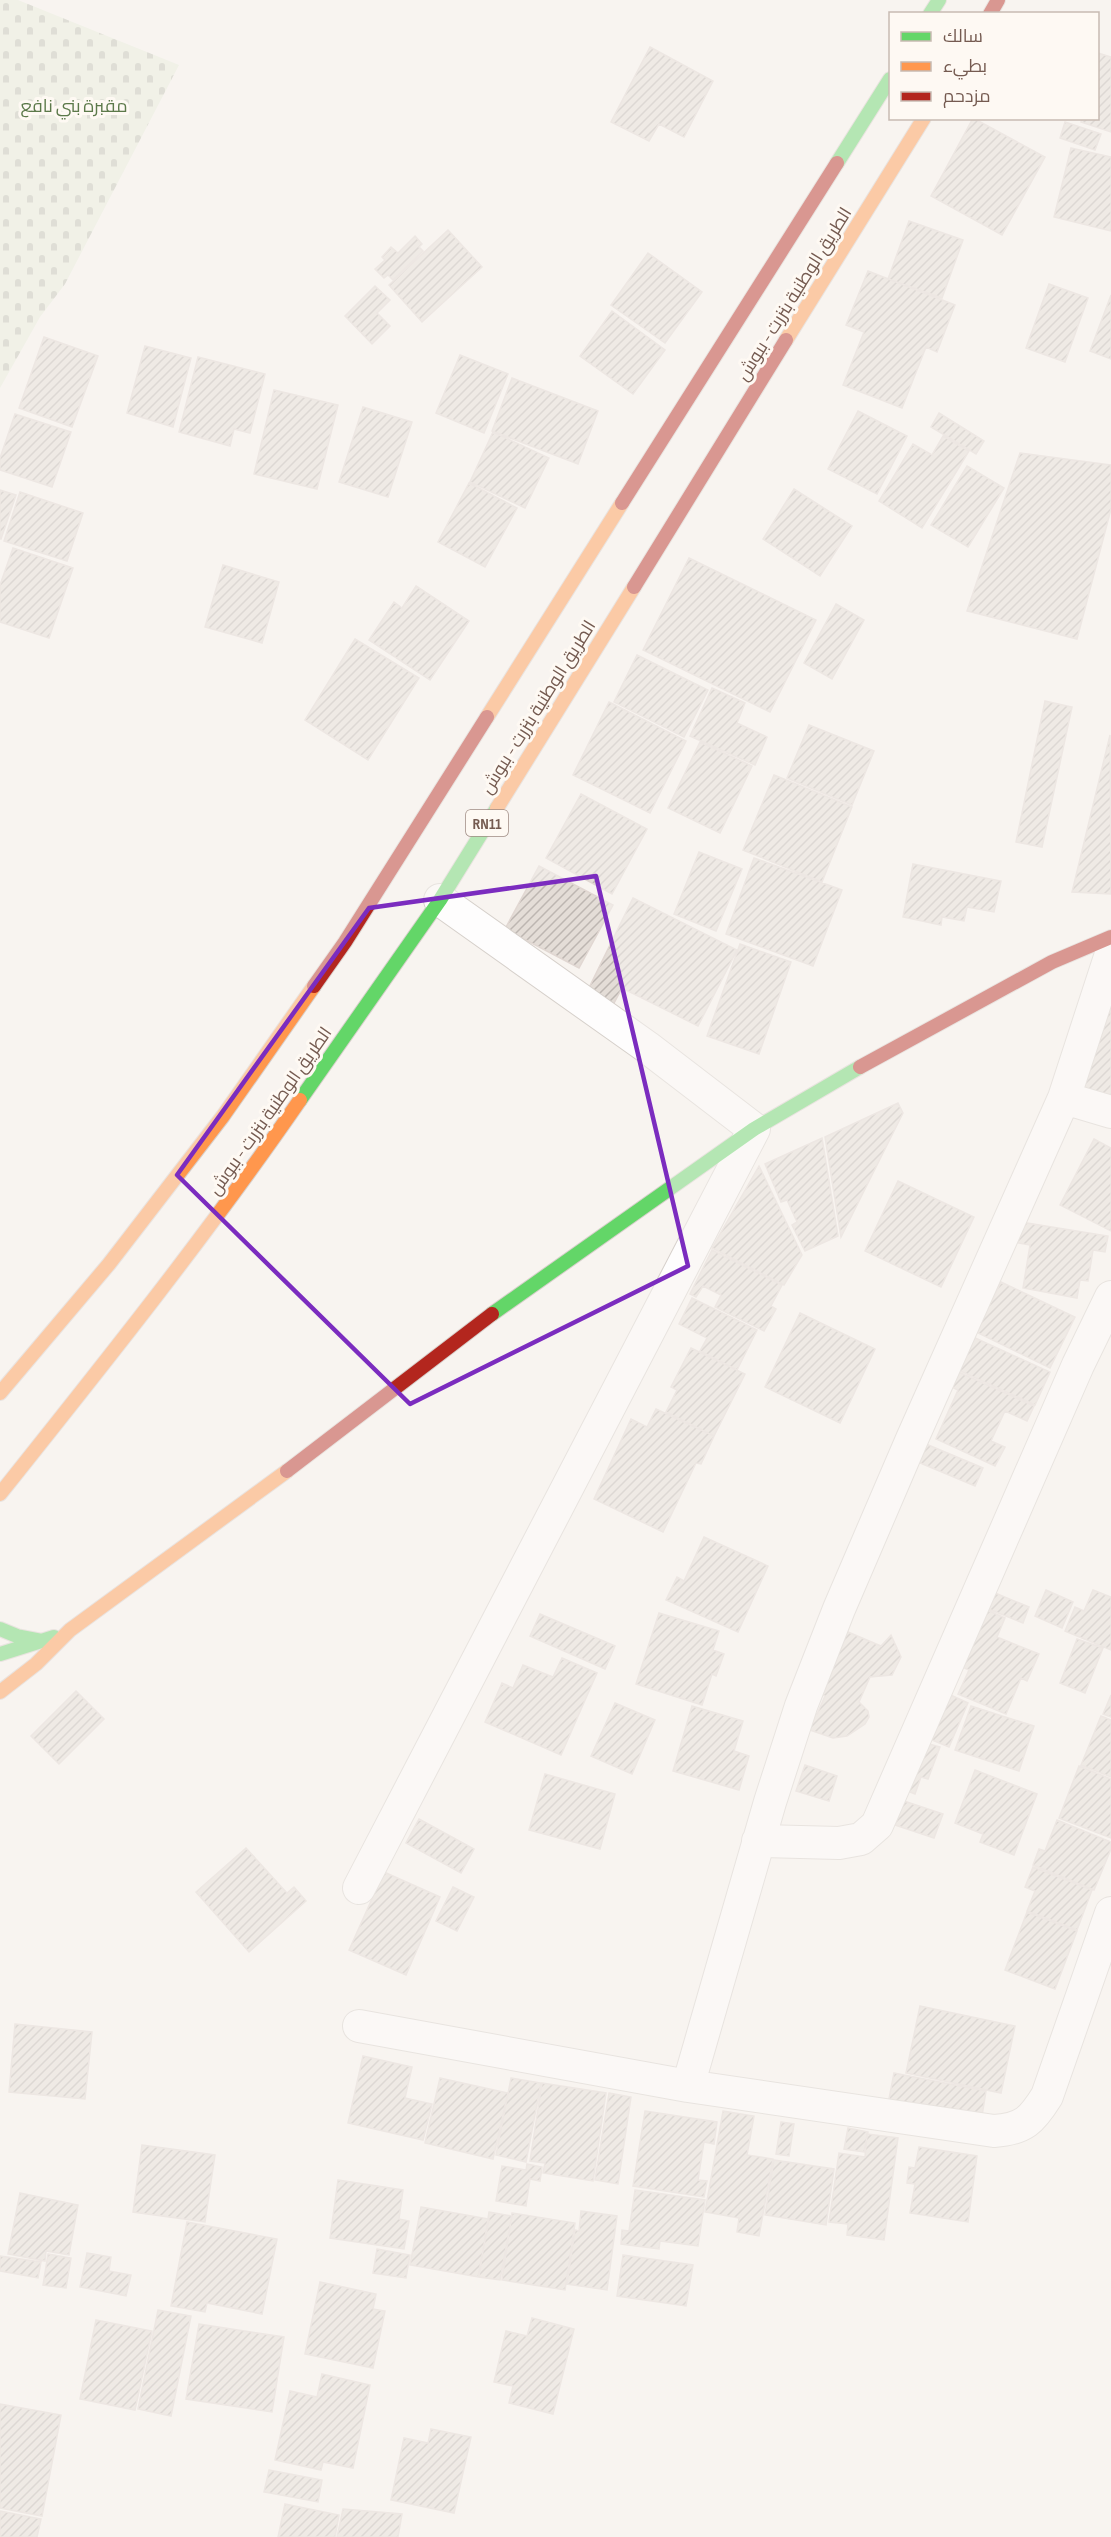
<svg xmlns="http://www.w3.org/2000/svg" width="1111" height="2537" viewBox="0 0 1111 2537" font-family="'Sofia Sans Condensed',Cairo,sans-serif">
  <defs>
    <pattern id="cemetery-stones" width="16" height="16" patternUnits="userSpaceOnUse" patternTransform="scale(1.5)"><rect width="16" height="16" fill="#e8eddc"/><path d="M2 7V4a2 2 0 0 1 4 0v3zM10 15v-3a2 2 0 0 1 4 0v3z" fill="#c1c3b5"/></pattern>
    <pattern id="building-hatch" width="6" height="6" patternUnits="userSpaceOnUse" patternTransform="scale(1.5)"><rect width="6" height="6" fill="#e4ddd7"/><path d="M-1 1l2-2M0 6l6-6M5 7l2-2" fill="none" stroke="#bdb6b1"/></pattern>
  </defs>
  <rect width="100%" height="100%" fill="#f8f4f0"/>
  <path fill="url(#cemetery-stones)" d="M 0,0 L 18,0 L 179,65 L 65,284 L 40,317 L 0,388 Z"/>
  <path fill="url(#building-hatch)" stroke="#e1d7d2" stroke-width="1.5" d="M 650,47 L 713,81 L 684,137 L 659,124 L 649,141 L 611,122 Z
    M 1098,53 L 1111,57 L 1111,132 L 1081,122 L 1082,118 L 1098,118 Z
    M 973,118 L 1045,157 L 1002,235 L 931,196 Z
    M 1065,122 L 1101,134 L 1095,150 L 1060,138 Z
    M 1071,148 L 1111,157 L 1111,231 L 1054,217 Z
    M 909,221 L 963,240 L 942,298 L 888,279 Z
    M 448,230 L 482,267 L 422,322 L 389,285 Z
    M 415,236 L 422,244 L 419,247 L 423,251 L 393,280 L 388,275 L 384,278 L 375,269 L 385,260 L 382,257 L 391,247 L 398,253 Z
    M 648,253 L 702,292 L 665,343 L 611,305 Z
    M 868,271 L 955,305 L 937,352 L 926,347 L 902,408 L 843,385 L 864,332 L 846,325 Z
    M 1049,284 L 1088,298 L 1065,362 L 1026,348 Z
    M 375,286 L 390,300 L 377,313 L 390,326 L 372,344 L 345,316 Z
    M 1111,295 L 1111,359 L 1090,351 Z
    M 612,311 L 665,350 L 633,394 L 580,356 Z
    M 44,337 L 98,356 L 72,427 L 19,408 Z
    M 145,346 L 191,358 L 173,427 L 127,413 Z
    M 460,355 L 508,374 L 484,433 L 436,413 Z
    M 198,357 L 265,374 L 250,433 L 234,429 L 230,446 L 179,432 Z
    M 512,378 L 598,411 L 578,464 L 492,431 Z
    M 274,390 L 338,405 L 317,489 L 254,474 Z
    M 363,407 L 412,422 L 388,497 L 339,482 Z
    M 858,411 L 907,436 L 877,494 L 828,469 Z
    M 939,413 L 984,441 L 976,454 L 931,427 Z
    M 15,414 L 71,432 L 52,487 L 0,470 L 0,458 Z
    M 493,432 L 549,458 L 525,508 L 470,482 Z
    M 943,436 L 969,451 L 922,528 L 879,501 L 913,444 L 932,455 Z
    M 1020,453 L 1111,465 L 1111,509 L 1077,639 L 967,611 Z
    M 967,466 L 1004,488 L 968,547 L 931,525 Z
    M 469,483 L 517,508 L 485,567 L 438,542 Z
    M 794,489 L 852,526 L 820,576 L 763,539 Z
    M 0,490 L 16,495 L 1,539 L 0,539 Z
    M 20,492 L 83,513 L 67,561 L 4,541 Z
    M 13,548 L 73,568 L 49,638 L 0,622 L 0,585 Z
    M 689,558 L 816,620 L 770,712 L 643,650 Z
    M 223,565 L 279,582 L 262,643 L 205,627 Z
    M 416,586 L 469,621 L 430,680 L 369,640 L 394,602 L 402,608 Z
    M 836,604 L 864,620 L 832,679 L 804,663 Z
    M 355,639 L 419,678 L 368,760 L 305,720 Z
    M 637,655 L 708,690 L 684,737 L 614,702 Z
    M 712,688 L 745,703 L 737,723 L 767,737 L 755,765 L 690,736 Z
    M 1045,701 L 1072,707 L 1042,847 L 1016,842 Z
    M 609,702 L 686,741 L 650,813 L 573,775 Z
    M 809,725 L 874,751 L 852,805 L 787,778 Z
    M 1110,735 L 1111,894 L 1072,892 Z
    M 700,742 L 752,766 L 720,833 L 668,808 Z
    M 774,775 L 852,807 L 822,882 L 743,850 Z
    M 581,794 L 647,829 L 612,894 L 546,858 Z
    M 699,852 L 742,869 L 716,931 L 674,914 Z
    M 754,858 L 842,890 L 813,966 L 726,934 Z
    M 913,864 L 1001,881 L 994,912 L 967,907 L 964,921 L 942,917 L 941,925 L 903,917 Z
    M 539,866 L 613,905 L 579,968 L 505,929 Z
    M 633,898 L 737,950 L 698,1026 L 622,988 L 613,1005 L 587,992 Z
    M 740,944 L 791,962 L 759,1054 L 707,1036 Z
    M 1111,1005 L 1111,1103 L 1080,1095 L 1102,1008 Z
    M 898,1103 L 903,1113 L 841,1237 L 825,1137 Z
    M 822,1138 L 838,1236 L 805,1251 L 792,1225 L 797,1222 L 787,1200 L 781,1202 L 765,1164 Z
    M 1094,1139 L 1111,1148 L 1111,1231 L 1060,1205 Z
    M 759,1166 L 802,1255 L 784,1285 L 712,1248 Z
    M 898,1181 L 974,1217 L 941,1287 L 865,1251 Z
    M 1021,1222 L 1108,1236 L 1105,1252 L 1093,1250 L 1088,1281 L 1080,1280 L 1077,1298 L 1023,1288 L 1030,1245 L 1018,1243 Z
    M 712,1250 L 782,1285 L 771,1306 L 776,1309 L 764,1331 L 715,1307 L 721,1295 L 703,1286 L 696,1297 L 690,1294 Z
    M 1001,1282 L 1075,1317 L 1050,1368 L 976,1332 Z
    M 692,1298 L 757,1330 L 737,1370 L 700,1351 L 707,1338 L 679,1324 Z
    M 800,1313 L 875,1349 L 840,1423 L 765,1387 Z
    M 973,1337 L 1050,1372 L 1035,1405 L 958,1370 Z
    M 691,1348 L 745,1374 L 714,1436 L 666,1412 L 677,1390 L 671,1387 Z
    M 954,1370 L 1034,1406 L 1027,1421 L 1005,1411 L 991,1441 L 1005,1447 L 995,1466 L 936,1439 L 958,1390 L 947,1385 Z
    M 656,1409 L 714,1436 L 701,1464 L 696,1463 L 663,1532 L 594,1499 L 631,1419 L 647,1427 Z
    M 926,1444 L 983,1468 L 975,1486 L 918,1462 Z
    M 704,1537 L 768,1566 L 738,1632 L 666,1600 L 677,1577 L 684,1581 Z
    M 988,1590 L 1029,1607 L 1023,1623 L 981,1606 Z
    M 1046,1590 L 1073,1602 L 1062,1628 L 1035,1616 Z
    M 1093,1590 L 1111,1597 L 1111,1650 L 1065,1631 L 1075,1607 L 1084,1611 Z
    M 980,1607 L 1005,1618 L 997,1637 L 1039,1654 L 1027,1681 L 1021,1678 L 1006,1714 L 958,1694 L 969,1670 L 956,1664 Z
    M 659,1613 L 719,1631 L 713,1650 L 724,1654 L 716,1676 L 712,1674 L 702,1705 L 636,1684 Z
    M 540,1614 L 615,1646 L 605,1669 L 530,1636 Z
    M 841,1629 L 881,1646 L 891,1635 L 901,1657 L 892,1675 L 870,1677 L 859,1702 L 868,1711 L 869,1717 L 865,1724 L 847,1736 L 833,1738 L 801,1727 L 807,1711 L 817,1714 L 825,1696 L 815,1691 Z
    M 1077,1639 L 1103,1648 L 1085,1693 L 1060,1683 Z
    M 562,1658 L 597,1673 L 561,1755 L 485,1722 L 502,1683 L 513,1688 L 523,1665 L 553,1677 Z
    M 76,1691 L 104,1719 L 59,1764 L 31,1736 Z
    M 944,1692 L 968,1703 L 949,1747 L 925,1737 Z
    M 1111,1695 L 1111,1717 L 1103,1714 Z
    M 615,1703 L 655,1720 L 632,1774 L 591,1756 Z
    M 692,1706 L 743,1721 L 734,1751 L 749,1756 L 739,1790 L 673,1771 Z
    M 971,1706 L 1034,1726 L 1019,1771 L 955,1750 Z
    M 1101,1716 L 1111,1720 L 1111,1777 L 1081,1765 Z
    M 922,1742 L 940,1747 L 928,1779 L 921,1777 L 915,1794 L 905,1790 Z
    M 805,1765 L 837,1776 L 829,1801 L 796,1791 Z
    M 1079,1766 L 1111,1779 L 1111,1838 L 1059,1818 Z
    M 975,1770 L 1037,1794 L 1014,1855 L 980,1842 L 983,1834 L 955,1823 Z
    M 545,1774 L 615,1794 L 600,1849 L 529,1830 Z
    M 904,1801 L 943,1814 L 934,1838 L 895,1825 Z
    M 419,1819 L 474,1849 L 461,1873 L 406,1843 Z
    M 1057,1820 L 1111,1842 L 1111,1849 L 1094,1890 L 1033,1865 L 1039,1849 L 1045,1851 Z
    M 246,1848 L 287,1893 L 294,1887 L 306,1901 L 249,1952 L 196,1892 Z
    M 1033,1867 L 1092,1890 L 1077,1930 L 1027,1911 L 1035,1891 L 1025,1887 Z
    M 384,1872 L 440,1897 L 406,1975 L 349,1950 Z
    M 453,1887 L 474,1897 L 457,1931 L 436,1921 Z
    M 1027,1912 L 1077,1931 L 1055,1989 L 1005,1970 Z
    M 920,2006 L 1015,2026 L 1001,2093 L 906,2073 Z
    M 15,2024 L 92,2032 L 85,2099 L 9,2092 Z
    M 363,2056 L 412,2067 L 405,2098 L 432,2104 L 423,2140 L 348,2123 Z
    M 894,2073 L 986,2091 L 981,2122 L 888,2104 Z
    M 440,2078 L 508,2093 L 493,2159 L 425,2143 Z
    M 511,2078 L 541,2083 L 526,2162 L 496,2155 Z
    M 542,2083 L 606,2093 L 593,2181 L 543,2173 L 545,2163 L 530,2161 Z
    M 609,2093 L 631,2097 L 618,2184 L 595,2180 Z
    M 645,2111 L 717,2122 L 714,2144 L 704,2142 L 698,2180 L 707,2181 L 704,2197 L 633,2186 Z
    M 723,2111 L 754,2116 L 747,2155 L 773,2159 L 759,2236 L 737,2232 L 739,2218 L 705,2212 Z
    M 781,2122 L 794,2124 L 789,2156 L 776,2154 Z
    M 848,2128 L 868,2132 L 864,2152 L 844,2149 Z
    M 867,2134 L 898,2138 L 884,2240 L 847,2235 L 848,2224 L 829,2222 L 839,2153 L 865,2157 Z
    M 142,2145 L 215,2155 L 205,2222 L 133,2212 Z
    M 919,2147 L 977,2156 L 968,2222 L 910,2213 L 915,2184 L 907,2183 L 909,2167 L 915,2168 Z
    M 774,2160 L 834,2169 L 826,2225 L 765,2215 Z
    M 527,2164 L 542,2167 L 540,2181 L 530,2179 L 526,2206 L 496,2201 L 502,2166 L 526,2170 Z
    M 338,2180 L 403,2190 L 399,2219 L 409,2221 L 404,2249 L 330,2238 Z
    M 635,2190 L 705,2200 L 698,2246 L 660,2241 L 659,2249 L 621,2244 L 622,2230 L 629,2231 Z
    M 20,2193 L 78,2205 L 69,2255 L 46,2251 L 45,2261 L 8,2254 Z
    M 421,2207 L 489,2219 L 478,2277 L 410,2265 Z
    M 581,2211 L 617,2216 L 607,2290 L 567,2284 L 575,2230 L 579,2231 Z
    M 489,2212 L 512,2216 L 500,2280 L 479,2277 Z
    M 512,2213 L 575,2223 L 565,2290 L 502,2280 Z
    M 187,2222 L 277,2239 L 262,2314 L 207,2303 L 205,2312 L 171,2306 Z
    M 377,2249 L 410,2255 L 406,2278 L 373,2273 Z
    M 87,2253 L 111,2257 L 109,2271 L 131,2275 L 126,2296 L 80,2287 Z
    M 48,2254 L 71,2258 L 66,2288 L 43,2285 Z
    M 623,2255 L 693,2265 L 686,2306 L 617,2296 Z
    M 0,2256 L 41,2262 L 38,2278 L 0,2271 Z
    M 320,2282 L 376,2294 L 373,2309 L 385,2311 L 373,2368 L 305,2354 Z
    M 158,2310 L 191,2316 L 171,2416 L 138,2409 Z
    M 532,2318 L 574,2329 L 553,2414 L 509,2403 L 513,2386 L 494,2382 L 506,2331 L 527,2336 Z
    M 96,2320 L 152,2331 L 135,2410 L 80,2399 Z
    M 199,2324 L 284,2337 L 272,2412 L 186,2399 Z
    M 322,2374 L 370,2385 L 353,2468 L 323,2462 L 321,2470 L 275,2460 L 290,2391 L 317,2397 Z
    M 0,2404 L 61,2415 L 42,2516 L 0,2508 Z
    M 431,2429 L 471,2437 L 454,2513 L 391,2500 L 404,2438 L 428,2443 Z
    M 269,2470 L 322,2480 L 318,2502 L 264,2492 Z
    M 285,2504 L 339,2515 L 335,2537 L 278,2537 Z
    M 343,2509 L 402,2514 L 398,2537 L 337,2537 Z
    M 0,2511 L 41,2519 L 37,2537 L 0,2537 Z"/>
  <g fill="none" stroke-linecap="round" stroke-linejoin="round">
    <g stroke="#d6d0cb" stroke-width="34">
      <path id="street" d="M 1064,1098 L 1111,1112
        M 758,1841 L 839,1843 L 861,1839 L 877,1825 L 1078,1365 L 1111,1297
        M 359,1888 L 754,1129 L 647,1047 L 440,900
        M 359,2026 L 688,2086 L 994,2131 C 1024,2129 1032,2120 1047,2096 L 1111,1913
        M 688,2086 L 770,1802 L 801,1706 L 839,1609 L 912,1439 L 1064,1098 L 1111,954"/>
    </g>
    <g stroke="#d8d0cc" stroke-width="16">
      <path id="fast" d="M 930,14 L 939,0
        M 837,163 L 890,79
        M 300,1100 L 440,900 L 497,808
        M 492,1314 L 754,1129 L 860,1067
        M 0,1629 L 17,1636 L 43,1641
        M 0,1654 L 54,1637"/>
    </g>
    <g stroke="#d8d0cc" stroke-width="16">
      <path id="slow" d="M 786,340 L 924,118
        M 487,717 L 622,503
        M 497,808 L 634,587
        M 0,1393 L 109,1264 L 223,1116 L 314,986
        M 0,1494 C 103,1365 206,1236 300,1100
        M 0,1692 L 36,1664 L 70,1630 L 287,1471"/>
    </g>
    <g stroke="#d8d0cc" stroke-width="16">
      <path id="jam" d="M 990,14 L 998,0
        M 622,503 L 837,163
        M 634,587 L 786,340
        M 314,986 L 345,942 L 487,717
        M 860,1067 L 1052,962 L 1111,937
        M 287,1471 L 492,1314"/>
    </g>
    <use href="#street" stroke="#fefdfd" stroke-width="32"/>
    <use href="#fast" stroke="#63d668" stroke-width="14"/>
    <use href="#slow" stroke="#ff974d" stroke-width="14"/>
    <use href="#jam" stroke="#b3261e" stroke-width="14"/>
  </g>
  <path d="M0 0H1111V2537H0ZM 596,876 L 688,1266 L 410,1404 L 177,1175 L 369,908 Z" fill="#f8f4f0" fill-opacity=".55" fill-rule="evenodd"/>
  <path fill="none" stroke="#7b2cbf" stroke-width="4.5" stroke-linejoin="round" d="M 596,876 L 688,1266 L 410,1404 L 177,1175 L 369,908 Z"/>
  <g text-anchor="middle" stroke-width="6" stroke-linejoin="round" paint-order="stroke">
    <rect fill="#fef9f3" stroke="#9e8a82" stroke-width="1.5" x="466" y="810" width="42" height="26" rx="4.5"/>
    <g font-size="16" font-weight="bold" fill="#755b51">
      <text x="487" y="829">RN11</text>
    </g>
    <g font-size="18" fill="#5c794a" stroke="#fef9f3">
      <text x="74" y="112">مقبرة بني نافع</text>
    </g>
    <g font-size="18" fill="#755b51" stroke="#fef9f3">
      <text transform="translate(794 294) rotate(-58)" y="6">الطريق الوطنية بنزرت - ببوش</text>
      <text transform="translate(538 707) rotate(-58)" y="6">الطريق الوطنية بنزرت - ببوش</text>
      <text transform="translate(270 1111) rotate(-55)" y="6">الطريق الوطنية بنزرت - ببوش</text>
    </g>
  </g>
  <rect x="889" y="12" width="210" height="108" fill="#fef9f3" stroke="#c7bab2" stroke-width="1.5"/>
  <rect x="901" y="32" width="30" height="9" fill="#63d668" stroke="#c7bab2" stroke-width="1.5"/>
  <text x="943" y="42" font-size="18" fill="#755b51">سالك</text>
  <rect x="901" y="62" width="30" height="9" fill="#ff974d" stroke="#c7bab2" stroke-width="1.5"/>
  <text x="943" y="72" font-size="18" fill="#755b51">بطيء</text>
  <rect x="901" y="92" width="30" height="9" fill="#b3261e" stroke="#c7bab2" stroke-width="1.5"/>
  <text x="943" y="102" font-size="18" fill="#755b51">مزدحم</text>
</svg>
